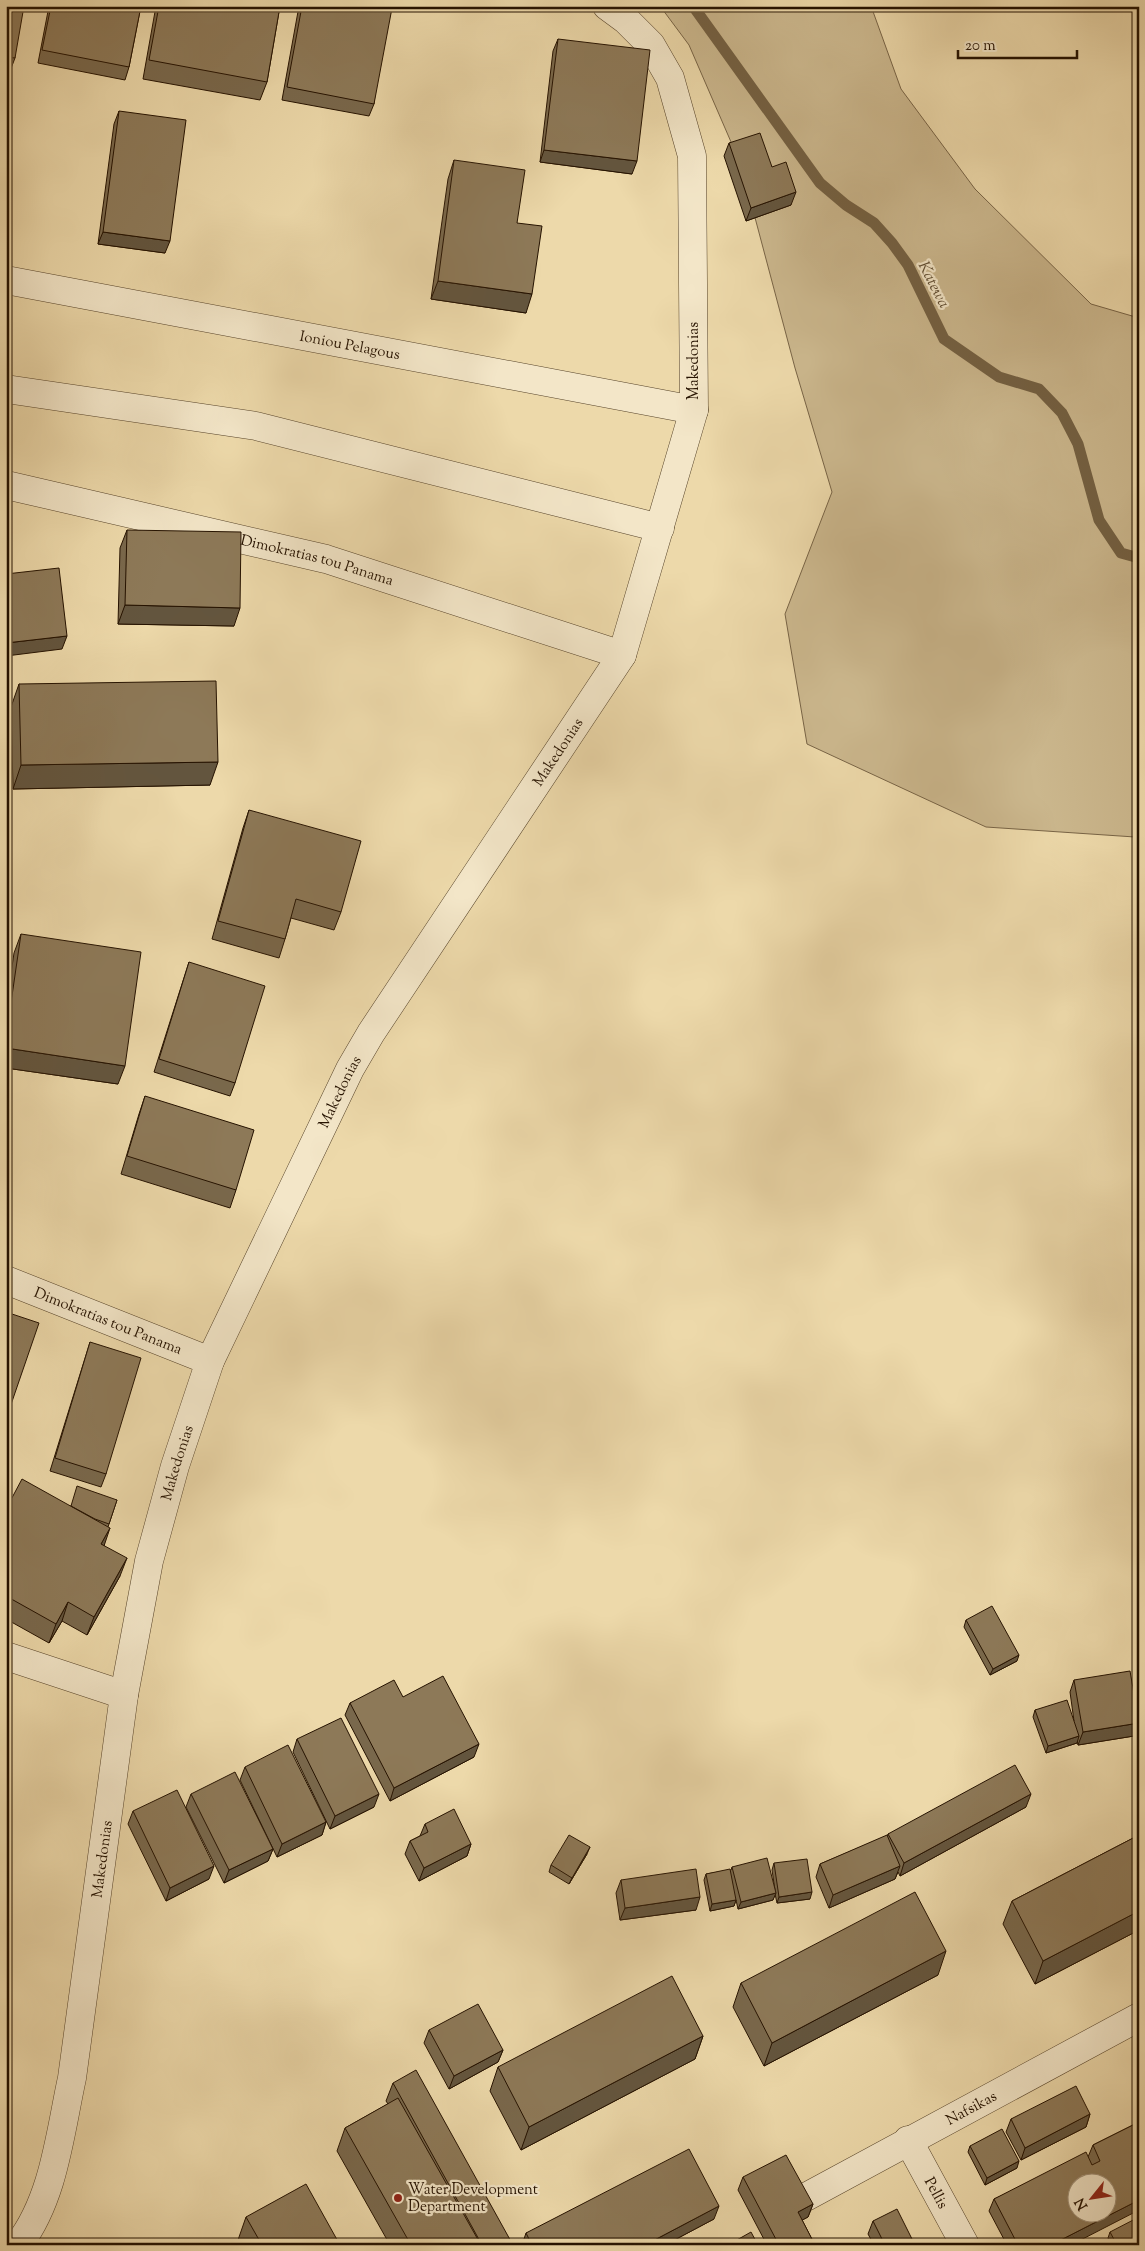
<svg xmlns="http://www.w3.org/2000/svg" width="1145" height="2251" viewBox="0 0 1145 2251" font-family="'Sorts Mill Goudy',serif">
  <rect width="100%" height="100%" fill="#edd9aa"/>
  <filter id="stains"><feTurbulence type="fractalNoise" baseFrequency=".004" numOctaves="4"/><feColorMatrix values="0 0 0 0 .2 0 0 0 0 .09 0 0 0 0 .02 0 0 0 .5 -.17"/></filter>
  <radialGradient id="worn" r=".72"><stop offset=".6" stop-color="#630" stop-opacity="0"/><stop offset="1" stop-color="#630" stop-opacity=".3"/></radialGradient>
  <path fill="#cbb78d" stroke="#786446" d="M 660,6 L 871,6 L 901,89 L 975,189 L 1091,304 L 1139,318 L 1139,834 L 1135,837 L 986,827 L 807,744 L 785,614 L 832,492 L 795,368 L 741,165 L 689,45 Z"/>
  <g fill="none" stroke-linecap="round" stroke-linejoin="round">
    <path stroke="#746143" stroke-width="11" d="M 693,6 L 820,183 L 846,205 L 874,223 L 892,243 L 908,265 L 944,339 L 999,377 L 1039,389 L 1062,413 L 1078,444 L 1099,520 L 1121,553 L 1139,558"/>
    <g stroke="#57442a" stroke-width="29">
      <g id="minor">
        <path id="s1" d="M 6,280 L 694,410"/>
        <path d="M 6,389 L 256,426 L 660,528"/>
        <path id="s2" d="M 6,485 L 326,559 L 622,655"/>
        <path id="s3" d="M 6,1280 L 210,1361"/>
        <path d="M 6,1656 L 124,1695"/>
        <path id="s4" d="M 908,2140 L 965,2245"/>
        <path id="s5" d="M 804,2198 L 1139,2017"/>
        <path id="s6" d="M 18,2245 C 54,2199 60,2133 72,2078 L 124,1695 L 149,1561 L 175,1466 L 210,1361 L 350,1069 L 371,1033 L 622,655 L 694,410 L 692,156 L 670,78 L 651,45 L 626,20 L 607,6"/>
      </g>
    </g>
    <use href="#minor" stroke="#f3e6c8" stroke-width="28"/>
  </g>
  <path fill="#79684c" stroke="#251200" d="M 6,6 L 15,58 L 10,71 L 6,70 Z
    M 49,6 L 141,6 L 129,67 L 125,80 L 38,63 Z
    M 156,6 L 280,6 L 267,82 L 260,100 L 143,79 Z
    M 299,6 L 384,6 L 374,104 L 369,116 L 282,100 Z
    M 558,39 L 632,174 L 540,162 L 553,51 Z
    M 119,111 L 165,253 L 98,244 L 114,124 Z
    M 729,143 L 772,167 L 791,205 L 746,221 L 724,156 Z
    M 454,160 L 517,223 L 526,313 L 431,299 L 448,179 Z
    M 127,530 L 234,626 L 118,624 L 120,548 Z
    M 19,684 L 210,785 L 13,789 L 11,707 Z
    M 249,810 L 341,912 L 334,930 L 291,918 L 285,939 L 279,958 L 212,939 L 243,828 Z
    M 21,934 L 118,1084 L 6,1068 L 6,1008 L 14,953 Z
    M 189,962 L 235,1083 L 230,1096 L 154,1072 Z
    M 145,1096 L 236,1190 L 230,1208 L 121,1174 L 139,1114 Z
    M 90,1342 L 106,1474 L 101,1487 L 50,1471 L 86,1355 Z
    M 117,1500 L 108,1527 L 104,1545 L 120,1576 L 87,1635 L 62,1621 L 49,1643 L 6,1619 L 6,1509 L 71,1506 Z
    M 966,1620 L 1017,1661 L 990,1675 L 964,1627 Z
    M 1074,1680 L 1139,1722 L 1139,1724 L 1134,1736 L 1078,1745 L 1077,1741 L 1077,1743 L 1046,1753 L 1033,1717 L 1035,1710 L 1074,1721 L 1070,1692 Z
    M 403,1697 L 474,1757 L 390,1801 L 345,1715 L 350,1703 Z
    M 297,1739 L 374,1807 L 330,1829 L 293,1752 Z
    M 245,1767 L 326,1822 L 322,1835 L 277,1857 L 240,1780 Z
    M 191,1794 L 273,1849 L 268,1861 L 224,1883 L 186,1807 Z
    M 1026,1807 L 900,1876 L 898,1872 L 895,1879 L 829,1908 L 816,1877 L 820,1864 L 887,1836 L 888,1834 Z
    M 133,1811 L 209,1879 L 166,1901 L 128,1824 Z
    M 425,1824 L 471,1844 L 467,1856 L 419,1881 L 405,1854 L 410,1841 L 420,1836 Z
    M 1139,1835 L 1139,1930 L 1035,1984 L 1003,1924 L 1012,1901 Z
    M 587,1854 L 569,1884 L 549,1872 L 551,1865 Z
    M 774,1863 L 810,1899 L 777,1903 L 775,1894 L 773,1900 L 738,1909 L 736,1900 L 734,1906 L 710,1911 L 704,1880 L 706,1874 L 731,1870 L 732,1867 L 775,1890 L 772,1870 Z
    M 621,1880 L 696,1910 L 620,1920 L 616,1893 Z
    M 938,1975 L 764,2066 L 733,2007 L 741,1983 Z
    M 429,2030 L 503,2050 L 498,2062 L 449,2089 L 424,2043 Z
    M 703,2036 L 695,2059 L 521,2150 L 490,2091 L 498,2067 Z
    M 393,2083 L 513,2245 L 390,2245 L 337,2151 L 345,2128 L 388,2104 L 386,2101 Z
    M 1090,2114 L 1086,2127 L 1021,2160 L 1006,2132 L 1011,2119 Z
    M 1139,2122 L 1071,2245 L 1007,2245 L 989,2211 L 994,2199 L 1088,2157 L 1093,2145 Z
    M 970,2146 L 1017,2168 L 985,2185 L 968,2152 Z
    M 743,2177 L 813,2204 L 808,2217 L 802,2220 L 815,2245 L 767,2245 L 738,2190 Z
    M 246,2217 L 340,2245 L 241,2245 L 238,2240 Z
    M 714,2219 L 665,2245 L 522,2245 L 526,2233 Z
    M 873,2221 L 915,2245 L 874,2245 L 868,2234 Z
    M 1110,2232 L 1139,2241 L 1132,2245 L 1111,2245 L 1108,2238 Z"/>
  <path fill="#63553e" stroke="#251200" d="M 544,150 L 637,161 L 632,174 L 540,162 Z
    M 796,192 L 791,205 L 746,221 L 751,208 Z
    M 103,232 L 170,241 L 165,253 L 98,244 Z
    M 438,281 L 532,294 L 526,313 L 431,299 Z
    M 125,605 L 240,608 L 234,626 L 118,624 Z
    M 67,636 L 62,649 L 6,656 L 6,643 Z
    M 218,762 L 210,785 L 13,789 L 21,765 Z
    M 6,1048 L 125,1066 L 118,1084 L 6,1068 Z
    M 110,1528 L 104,1546 L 101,1544 Z
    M 127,1558 L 120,1576 L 87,1635 L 94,1617 Z
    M 68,1602 L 62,1621 L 49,1643 L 56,1624 Z
    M 1019,1655 L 1017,1661 L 990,1675 L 993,1669 Z
    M 1139,1723 L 1134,1736 L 1078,1745 L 1083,1732 Z
    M 1079,1736 L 1077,1743 L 1046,1753 L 1048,1746 Z
    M 479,1744 L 474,1757 L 390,1801 L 394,1788 Z
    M 379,1794 L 374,1807 L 330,1829 L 335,1816 Z
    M 1031,1794 L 1026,1807 L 900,1876 L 904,1863 Z
    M 326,1822 L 322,1835 L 277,1857 L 282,1844 Z
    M 471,1844 L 467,1856 L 419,1881 L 424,1868 Z
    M 590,1847 L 587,1854 L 569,1884 L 572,1878 Z
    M 273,1849 L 268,1861 L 224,1883 L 229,1870 Z
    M 214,1866 L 209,1879 L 166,1901 L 170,1888 Z
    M 900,1866 L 895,1879 L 829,1908 L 833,1895 Z
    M 812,1892 L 810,1899 L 777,1903 L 779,1897 Z
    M 776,1893 L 773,1900 L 738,1909 L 741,1902 Z
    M 700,1897 L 696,1910 L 620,1920 L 625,1908 Z
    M 736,1900 L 734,1906 L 710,1911 L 712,1904 Z
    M 1139,1911 L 1139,1930 L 1035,1984 L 1043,1961 Z
    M 946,1951 L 938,1975 L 764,2066 L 772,2043 Z
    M 703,2036 L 695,2059 L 521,2150 L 529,2127 Z
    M 503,2050 L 498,2062 L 449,2089 L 454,2076 Z
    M 1090,2114 L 1086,2127 L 1021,2160 L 1025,2148 Z
    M 1019,2161 L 1017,2168 L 985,2185 L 987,2178 Z
    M 1139,2200 L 1139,2210 L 1071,2245 L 1051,2245 Z
    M 813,2204 L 808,2217 L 793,2225 L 798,2212 Z
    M 719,2206 L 714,2219 L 665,2245 L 645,2245 Z
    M 1139,2236 L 1139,2241 L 1132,2245 L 1121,2245 Z"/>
  <path fill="#8d7958" stroke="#251200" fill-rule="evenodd" d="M 6,6 L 24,6 L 15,58 L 6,57 Z
    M 51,6 L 141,6 L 129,67 L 42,50 Z
    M 159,6 L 280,6 L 267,82 L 149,60 Z
    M 302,6 L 384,6 L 392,8 L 374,104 L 287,87 Z
    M 558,39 L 650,50 L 637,161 L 544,150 Z
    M 119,111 L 186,120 L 170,241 L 103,232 Z
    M 760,133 L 772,167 L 786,162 L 796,192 L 751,208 L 729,143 Z
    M 454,160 L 525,170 L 517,223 L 542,226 L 532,294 L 438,281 Z
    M 127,530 L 241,532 L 240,608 L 125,605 Z
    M 59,568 L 67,636 L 6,643 L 6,574 Z
    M 216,681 L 218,762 L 21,765 L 19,684 Z
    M 249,810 L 361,841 L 341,912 L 296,899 L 285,939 L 218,921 Z
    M 21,934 L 141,952 L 125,1066 L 6,1048 L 6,1037 Z
    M 189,962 L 265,986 L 235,1083 L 159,1059 Z
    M 145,1096 L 254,1130 L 236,1190 L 127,1156 Z
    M 6,1312 L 39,1323 L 6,1419 Z
    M 90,1342 L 141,1358 L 106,1474 L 55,1458 Z
    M 22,1479 L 110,1528 L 101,1544 L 127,1558 L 94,1617 L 68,1602 L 56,1624 L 6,1596 L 6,1509 Z
    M 77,1486 L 117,1500 L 109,1524 L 95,1519 L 71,1506 Z
    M 992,1606 L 1019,1655 L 993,1669 L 966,1620 Z
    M 1130,1671 L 1139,1723 L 1083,1732 L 1074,1680 Z
    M 443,1676 L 479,1744 L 394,1788 L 350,1703 L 394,1680 L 403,1697 Z
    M 1067,1700 L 1079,1736 L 1048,1746 L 1035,1710 Z
    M 341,1718 L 379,1794 L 335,1816 L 297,1739 Z
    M 288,1745 L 326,1822 L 282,1844 L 245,1767 Z
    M 1015,1765 L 1031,1794 L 904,1863 L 888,1834 Z
    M 235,1772 L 273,1849 L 229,1870 L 191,1794 Z
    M 177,1790 L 214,1866 L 170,1888 L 133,1811 Z
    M 454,1809 L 471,1844 L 424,1868 L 410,1841 L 428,1832 L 425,1824 Z
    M 569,1835 L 590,1847 L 572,1878 L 551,1865 Z
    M 887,1835 L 900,1866 L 833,1895 L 820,1864 Z
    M 1139,1835 L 1139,1911 L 1043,1961 L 1012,1901 Z
    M 767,1858 L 776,1893 L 741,1902 L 732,1867 Z
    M 807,1859 L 812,1892 L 779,1897 L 774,1863 Z
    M 696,1869 L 700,1897 L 625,1908 L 621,1880 Z
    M 730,1869 L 736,1900 L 712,1904 L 706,1874 Z
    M 915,1892 L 946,1951 L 772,2043 L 741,1983 Z
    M 672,1976 L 703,2036 L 529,2127 L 498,2067 Z
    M 478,2004 L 503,2050 L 454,2076 L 429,2030 Z
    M 416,2070 L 513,2245 L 482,2245 L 393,2083 Z
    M 1076,2086 L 1090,2114 L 1025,2148 L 1011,2119 Z
    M 398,2098 L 481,2245 L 411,2245 L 345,2128 Z
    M 1139,2122 L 1139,2200 L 1051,2245 L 1018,2245 L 994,2199 L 1086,2152 L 1092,2165 L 1100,2161 L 1093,2145 ZM 1078,2184 L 1108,2184 L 1108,2214 L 1078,2214 Z
    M 1002,2129 L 1019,2161 L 987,2178 L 970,2146 Z
    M 689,2149 L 719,2206 L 645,2245 L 532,2245 L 526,2233 Z
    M 786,2155 L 813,2204 L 798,2212 L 815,2245 L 779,2245 L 743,2177 Z
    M 306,2184 L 340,2245 L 262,2245 L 246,2217 Z
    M 897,2209 L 915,2245 L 885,2245 L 873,2221 Z
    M 1139,2217 L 1139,2236 L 1121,2245 L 1117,2245 L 1110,2232 Z
    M 751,2232 L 758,2245 L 728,2245 Z
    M 862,2242 L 864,2245 L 856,2245 Z"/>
  <circle fill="#8f2418" stroke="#f3e6c8" stroke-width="2" cx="398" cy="2198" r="5"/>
  <g text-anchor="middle" stroke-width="4.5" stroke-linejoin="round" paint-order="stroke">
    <g font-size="15" fill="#251200" stroke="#f3e6c8">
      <text dy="5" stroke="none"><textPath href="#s1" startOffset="350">Ioniou Pelagous</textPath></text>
      <text transform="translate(693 361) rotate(-90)" y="5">Makedonias</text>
      <text dy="5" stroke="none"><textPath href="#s2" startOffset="320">Dimokratias tou Panama</textPath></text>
      <text dy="5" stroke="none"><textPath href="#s6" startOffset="1612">Makedonias</textPath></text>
      <text dy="5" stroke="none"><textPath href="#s6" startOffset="1208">Makedonias</textPath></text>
      <text dy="5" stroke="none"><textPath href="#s3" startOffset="110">Dimokratias tou Panama</textPath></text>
      <text dy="5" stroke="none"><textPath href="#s6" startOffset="802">Makedonias</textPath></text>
      <text dy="5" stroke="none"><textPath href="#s6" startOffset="398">Makedonias</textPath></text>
      <text dy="5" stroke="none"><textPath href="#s5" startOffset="190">Nafsikas</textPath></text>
      <text dy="5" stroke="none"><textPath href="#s4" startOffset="60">Pellis</textPath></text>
    </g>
    <g font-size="15" fill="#251200" stroke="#f3e6c8" text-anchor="start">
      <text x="408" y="2194">Water Development<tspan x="408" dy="17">Department</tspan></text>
    </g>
    <g font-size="16" font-style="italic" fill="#604d32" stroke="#f3e6c8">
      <text transform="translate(935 284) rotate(63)" y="6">Katewa</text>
    </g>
  </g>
  <rect width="1145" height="2251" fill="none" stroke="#edd9aa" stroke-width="25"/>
  <rect x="8" y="8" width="1130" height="2236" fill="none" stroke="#251200" stroke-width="2.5"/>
  <rect x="12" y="12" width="1120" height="2226" fill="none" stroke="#251200"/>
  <g transform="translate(1092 2198) rotate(240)"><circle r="24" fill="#f3e6c8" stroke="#a19178"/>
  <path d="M0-4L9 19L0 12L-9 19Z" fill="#8f2418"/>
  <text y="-8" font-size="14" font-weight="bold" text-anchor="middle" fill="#251200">N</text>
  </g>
  <path d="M958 50v8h119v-8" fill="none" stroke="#251200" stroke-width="2.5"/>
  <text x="965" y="50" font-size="15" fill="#251200" stroke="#f3e6c8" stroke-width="4" paint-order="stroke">20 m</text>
  <rect width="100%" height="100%" filter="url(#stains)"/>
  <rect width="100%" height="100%" fill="url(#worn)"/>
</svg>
